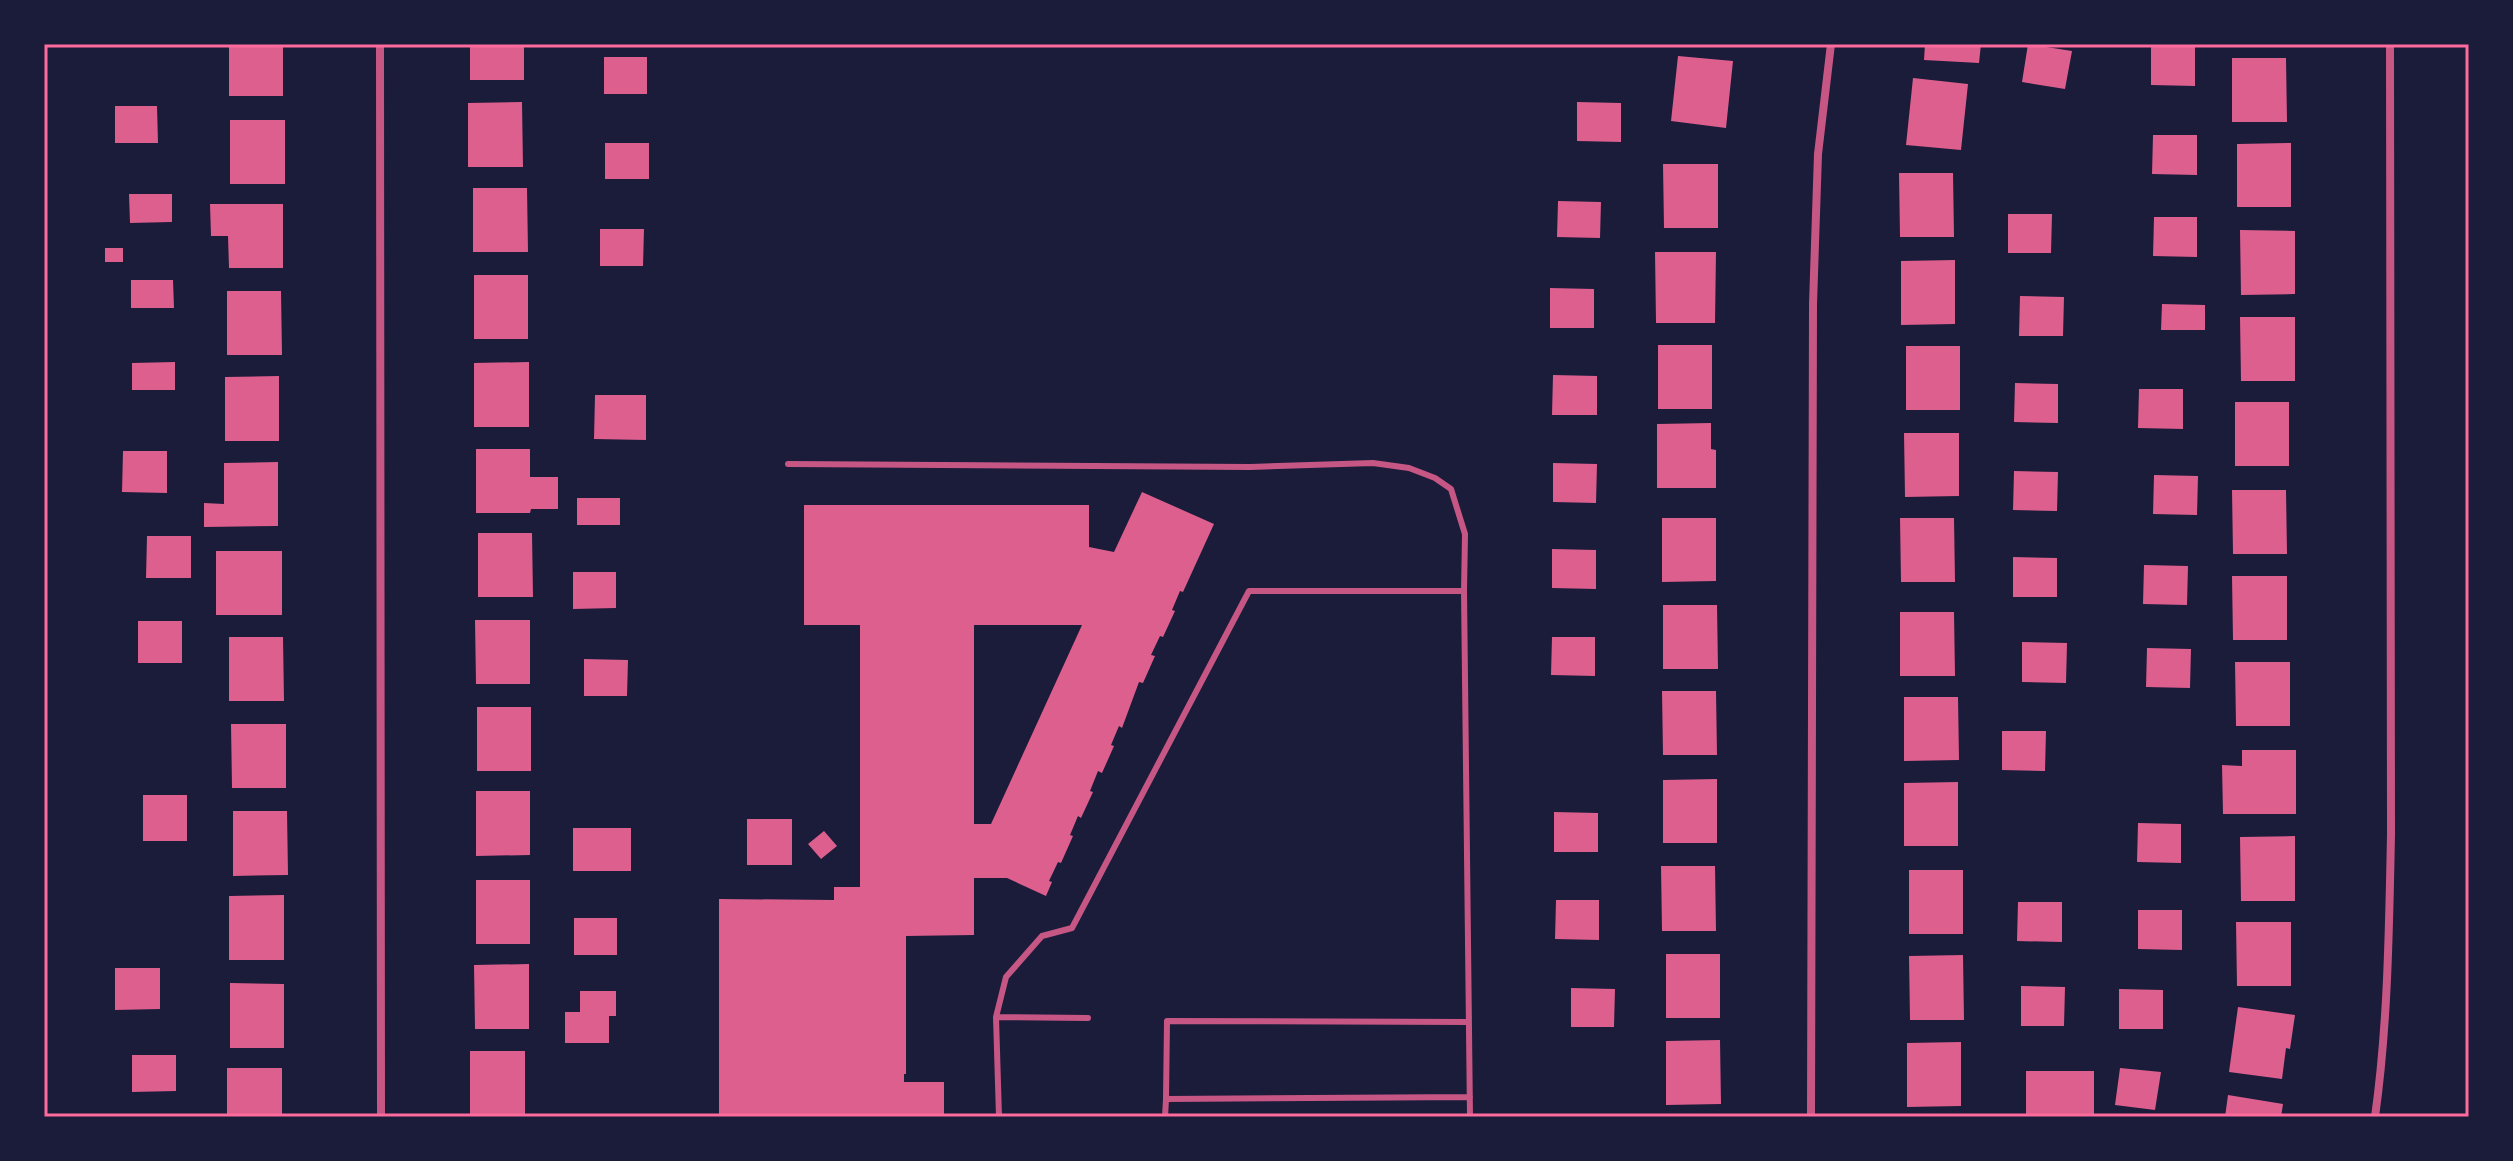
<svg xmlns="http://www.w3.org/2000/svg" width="2513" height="1161" viewBox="0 0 2513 1161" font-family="'Archivo Narrow',sans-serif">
  <rect width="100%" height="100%" fill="#1b1b3a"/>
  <path fill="#dd5f8e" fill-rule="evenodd" d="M 229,44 L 283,44 L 283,96 L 229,96 Z
    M 470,44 L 524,44 L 524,80 L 470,80 Z
    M 1925,44 L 1981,44 L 1979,63 L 1924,60 Z
    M 2028,44 L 2072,51 L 2065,89 L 2022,82 Z
    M 2151,46 L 2195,47 L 2195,86 L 2151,85 Z
    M 1678,56 L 1733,61 L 1726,128 L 1671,121 Z
    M 604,57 L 647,57 L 647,94 L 604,94 Z
    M 2232,58 L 2286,58 L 2287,122 L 2232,122 Z
    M 1913,78 L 1968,84 L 1961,150 L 1906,145 Z
    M 522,102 L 523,167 L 468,167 L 468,103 Z
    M 1577,102 L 1621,103 L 1621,142 L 1577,141 Z
    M 115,106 L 157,106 L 158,143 L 115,143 Z
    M 230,120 L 285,120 L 285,184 L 230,184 Z
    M 2153,135 L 2197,135 L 2197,175 L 2152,174 Z
    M 605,143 L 649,143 L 649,179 L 605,179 Z
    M 2291,143 L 2291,207 L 2237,207 L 2237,144 Z
    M 1663,164 L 1718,164 L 1718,228 L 1664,228 Z
    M 1899,173 L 1953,173 L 1954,237 L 1900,237 Z
    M 473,188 L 527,188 L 528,252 L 473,252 Z
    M 129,194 L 172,194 L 172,222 L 130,223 Z
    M 1558,201 L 1601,202 L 1600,238 L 1557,237 Z
    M 210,204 L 283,204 L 283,268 L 229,268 L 228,236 L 211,236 Z
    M 2008,214 L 2052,214 L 2051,253 L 2008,253 Z
    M 2154,217 L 2197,217 L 2197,257 L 2153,256 Z
    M 600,229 L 644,229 L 643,266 L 600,266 Z
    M 2240,230 L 2295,231 L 2295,294 L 2241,295 Z
    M 105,248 L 123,248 L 123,262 L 105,262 Z
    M 1655,252 L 1716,252 L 1715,323 L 1656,323 Z
    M 1955,260 L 1955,324 L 1901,325 L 1901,261 Z
    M 474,275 L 528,275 L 528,339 L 474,339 Z
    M 131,280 L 173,280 L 174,308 L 131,308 Z
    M 1550,288 L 1594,289 L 1594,328 L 1550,328 Z
    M 227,291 L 281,291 L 282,355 L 227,355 Z
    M 2020,296 L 2064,297 L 2063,336 L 2019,336 Z
    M 2162,304 L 2205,305 L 2205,330 L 2161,330 Z
    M 2240,317 L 2295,317 L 2295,381 L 2241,381 Z
    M 1658,345 L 1712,345 L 1712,409 L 1658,409 Z
    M 1906,346 L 1960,346 L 1960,410 L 1906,410 Z
    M 175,362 L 175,390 L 132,390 L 132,363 Z
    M 529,362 L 529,427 L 474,427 L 474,363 Z
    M 1553,375 L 1597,376 L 1597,415 L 1552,415 Z
    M 279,376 L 279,441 L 225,441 L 225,377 Z
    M 2015,383 L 2058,384 L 2058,423 L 2014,422 Z
    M 2139,389 L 2183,389 L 2183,429 L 2138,428 Z
    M 595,395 L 646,395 L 646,440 L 594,439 Z
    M 2235,402 L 2289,402 L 2289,466 L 2235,466 Z
    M 1711,423 L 1711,449 L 1716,450 L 1716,488 L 1657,488 L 1657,424 Z
    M 1904,433 L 1959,433 L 1959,496 L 1905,497 Z
    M 476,449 L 530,449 L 530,477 L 558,477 L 558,509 L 531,509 L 530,513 L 476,513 Z
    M 123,451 L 167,451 L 167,493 L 122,492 Z
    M 278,462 L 278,526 L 204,527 L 204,503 L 224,504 L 224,463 Z
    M 1553,463 L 1597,464 L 1596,503 L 1553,502 Z
    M 2014,471 L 2058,472 L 2057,511 L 2013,510 Z
    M 2154,475 L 2198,476 L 2197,515 L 2153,514 Z
    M 2232,490 L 2286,490 L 2287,554 L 2233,554 Z
    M 1142,492 L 1214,524 L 1183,592 L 1180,591 L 1172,610 L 1175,611 L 1163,637 L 1160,636 L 1151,655 L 1155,656 L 1143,683 L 1139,682 L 1122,728 L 1119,726 L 1111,745 L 1114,746 L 1102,773 L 1098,771 L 1090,791 L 1093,792 L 1081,818 L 1078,816 L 1070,835 L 1073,836 L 1061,863 L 1058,862 L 1049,881 L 1052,882 L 1046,896 L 1007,878 L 974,878 L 974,935 L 906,936 L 906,1074 L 904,1074 L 904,1082 L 944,1082 L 944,1117 L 719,1117 L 719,899 L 834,900 L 834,887 L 860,887 L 860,625 L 804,625 L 804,505 L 1089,505 L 1089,547 L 1114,552 ZM 974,625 L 1082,625 L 991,824 L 974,824 Z
    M 577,498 L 620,498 L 620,525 L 577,525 Z
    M 1662,518 L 1716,518 L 1716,581 L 1662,582 Z
    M 1900,518 L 1954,518 L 1955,582 L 1901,582 Z
    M 478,533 L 532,533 L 533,597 L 478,597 Z
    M 147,536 L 191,536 L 191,578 L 146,578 Z
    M 1552,549 L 1596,550 L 1596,589 L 1552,588 Z
    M 216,551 L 282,551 L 282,615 L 216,615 Z
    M 2013,557 L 2057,558 L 2057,597 L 2013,597 Z
    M 2144,565 L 2188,566 L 2187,605 L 2143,604 Z
    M 573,572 L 616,572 L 616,608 L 573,609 Z
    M 2232,576 L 2287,576 L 2287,640 L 2233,640 Z
    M 1663,605 L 1717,605 L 1718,669 L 1663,669 Z
    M 1900,612 L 1954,612 L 1955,676 L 1900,676 Z
    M 475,620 L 530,620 L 530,684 L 476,684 Z
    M 138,621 L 182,621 L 182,663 L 138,663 Z
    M 229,637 L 283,637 L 284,701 L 229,701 Z
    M 1552,637 L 1595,637 L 1595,676 L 1551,675 Z
    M 2022,642 L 2067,643 L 2066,683 L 2022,682 Z
    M 2147,648 L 2191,649 L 2190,688 L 2146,687 Z
    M 584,659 L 628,660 L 627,696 L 584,696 Z
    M 2235,662 L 2290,662 L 2290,726 L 2236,726 Z
    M 1662,691 L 1716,691 L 1717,755 L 1663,755 Z
    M 1904,697 L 1958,697 L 1959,760 L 1904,761 Z
    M 477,707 L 531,707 L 531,771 L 477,771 Z
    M 231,724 L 286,724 L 286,788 L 232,788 Z
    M 2002,731 L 2046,731 L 2045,771 L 2002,770 Z
    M 2242,750 L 2296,750 L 2296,814 L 2223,814 L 2222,765 L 2242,766 Z
    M 1717,779 L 1717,843 L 1663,843 L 1663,780 Z
    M 1958,782 L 1958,846 L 1904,846 L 1904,783 Z
    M 476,791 L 530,791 L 530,855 L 476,856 Z
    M 143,795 L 187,795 L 187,841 L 143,841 Z
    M 233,811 L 287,811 L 288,875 L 233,876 Z
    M 1554,812 L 1598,813 L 1598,852 L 1554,852 Z
    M 747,819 L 792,819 L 792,865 L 747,865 Z
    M 2138,823 L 2181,824 L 2181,863 L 2137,862 Z
    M 573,828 L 631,828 L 631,871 L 573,871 Z
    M 824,831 L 837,846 L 821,859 L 808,844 Z
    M 2295,836 L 2295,901 L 2241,901 L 2240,837 Z
    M 1661,866 L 1715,866 L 1716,931 L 1662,931 Z
    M 1909,870 L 1963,870 L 1963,934 L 1909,934 Z
    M 476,880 L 530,880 L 530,944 L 476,944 Z
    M 284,895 L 284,960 L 229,960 L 229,896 Z
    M 1556,900 L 1599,900 L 1599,940 L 1555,939 Z
    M 2018,902 L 2062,902 L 2062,942 L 2017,941 Z
    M 2138,910 L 2182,910 L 2182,950 L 2138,949 Z
    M 574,918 L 617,918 L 617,955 L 574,955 Z
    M 2236,922 L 2291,922 L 2291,986 L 2237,986 Z
    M 1666,954 L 1720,954 L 1720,1018 L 1666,1018 Z
    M 1963,955 L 1964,1020 L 1910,1020 L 1909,956 Z
    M 529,964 L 529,1029 L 475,1029 L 474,965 Z
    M 115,968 L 160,968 L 160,1009 L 115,1010 Z
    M 230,983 L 284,984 L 284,1048 L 230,1048 Z
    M 2021,986 L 2065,987 L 2064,1026 L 2021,1026 Z
    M 1571,988 L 1615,989 L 1614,1027 L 1571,1027 Z
    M 2119,989 L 2163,990 L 2163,1029 L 2119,1029 Z
    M 580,991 L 616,991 L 616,1016 L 609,1016 L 609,1043 L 565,1043 L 565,1012 L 580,1012 Z
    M 2238,1007 L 2295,1015 L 2290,1049 L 2286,1048 L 2282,1079 L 2229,1072 Z
    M 1720,1040 L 1721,1104 L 1666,1105 L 1666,1041 Z
    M 1961,1042 L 1961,1106 L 1907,1107 L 1907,1043 Z
    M 470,1051 L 525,1051 L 525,1115 L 470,1116 Z
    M 132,1055 L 176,1055 L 176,1091 L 132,1092 Z
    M 227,1068 L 282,1068 L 282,1117 L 227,1117 Z
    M 2120,1068 L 2161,1072 L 2155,1110 L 2115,1105 Z
    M 2026,1071 L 2094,1071 L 2094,1114 L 2026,1115 Z
    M 2228,1095 L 2283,1104 L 2281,1117 L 2225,1117 Z"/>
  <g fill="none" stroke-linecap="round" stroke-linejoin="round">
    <path stroke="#c65784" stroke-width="6" d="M 788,464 L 1250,467 L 1373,463 L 1409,468 L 1435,478 L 1451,489 L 1465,534 L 1464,591
      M 996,1017 L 1088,1018
      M 1166,1099 L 1167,1021 L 1469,1022
      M 999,1117 L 996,1017 L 1006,977 L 1042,936 L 1072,928 L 1249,591 L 1464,591 L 1470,1117
      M 1165,1117 L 1166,1099 L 1470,1097"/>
    <path stroke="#c65784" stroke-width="8" d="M 380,44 L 381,1117
      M 1811,1117 L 1813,304 L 1818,154 L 1831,44
      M 2375,1117 C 2388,1024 2389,929 2391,835 L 2390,44"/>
  </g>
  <rect width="2513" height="1161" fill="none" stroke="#1b1b3a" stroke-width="92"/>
  <rect x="46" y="46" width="2421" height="1069" fill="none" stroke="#ff6b9d" stroke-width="3"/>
</svg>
